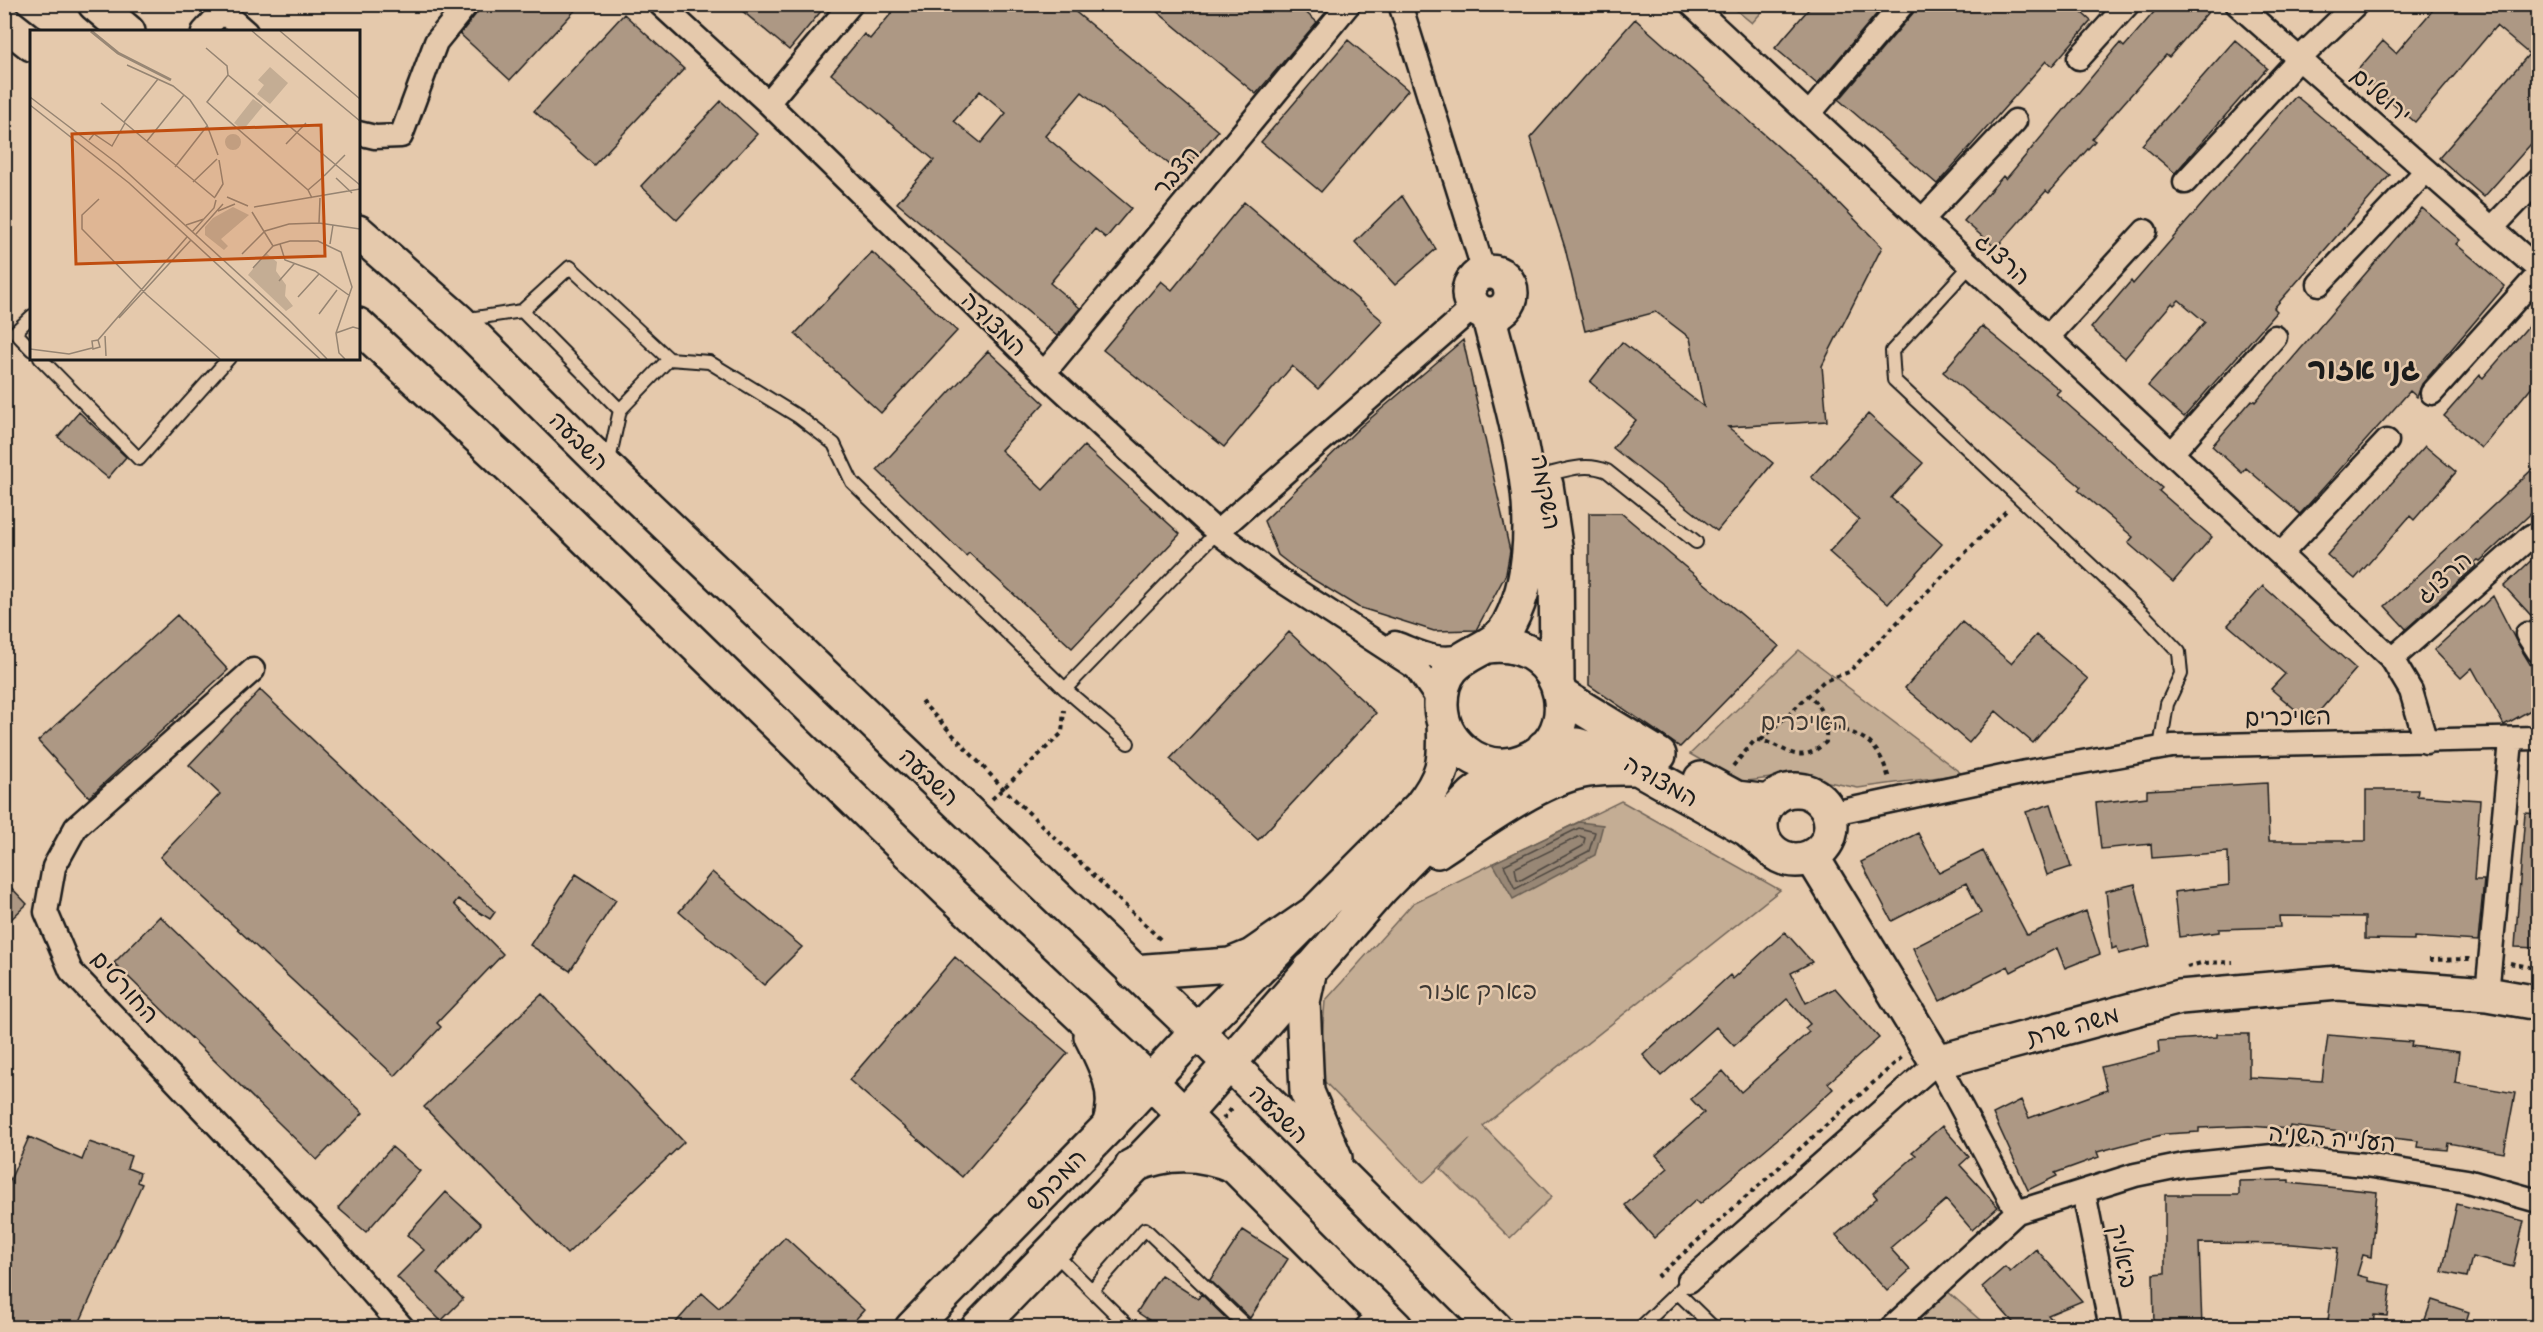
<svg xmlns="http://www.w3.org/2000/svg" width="2543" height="1332" viewBox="0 0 2543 1332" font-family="'Indie Flower','Playpen Sans Hebrew',sans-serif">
  <rect width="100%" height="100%" fill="#e5c9ac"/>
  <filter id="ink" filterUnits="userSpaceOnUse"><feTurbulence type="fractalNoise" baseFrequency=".0167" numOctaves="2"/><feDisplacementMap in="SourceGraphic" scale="12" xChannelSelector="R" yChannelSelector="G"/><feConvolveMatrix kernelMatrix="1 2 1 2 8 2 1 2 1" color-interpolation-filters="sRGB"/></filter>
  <g filter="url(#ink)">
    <path fill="#c4ad94" stroke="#706458" stroke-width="1.5" d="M 1730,5 L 1768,5 L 1752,23 Z
      M 1799,650 L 1962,774 L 1858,788 L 1794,775 L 1739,782 L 1690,754 Z
      M 1621,801 L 1780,890 L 1483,1126 L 1552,1197 L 1510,1238 L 1441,1169 L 1470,1139 L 1423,1183 L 1319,1076 L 1325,1001 L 1413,903 Z
      M 1938,1283 L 1988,1327 L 1891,1328 Z"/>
    <path fill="#988775" stroke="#665c51" stroke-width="1.5" d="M 1579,822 L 1603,825 L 1595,855 L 1513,899 L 1493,863 Z"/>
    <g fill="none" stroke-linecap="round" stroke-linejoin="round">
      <path stroke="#4e4740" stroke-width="1.5" d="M 1579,828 L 1595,832 L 1589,851 L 1515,889 L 1504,865 Z
        M 1580,836 L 1585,838 L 1583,846 L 1521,880 L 1517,879 L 1515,868 Z"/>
    </g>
    <path fill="#ad9884" stroke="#1c1c1c" stroke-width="1.5" fill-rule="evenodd" d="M 480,4 L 581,4 L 510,80 L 460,34 L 477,13 Z
      M 734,4 L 827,4 L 789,50 Z
      M 899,4 L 1066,4 L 1218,131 L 1181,174 L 1082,92 L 1045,136 L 1131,208 L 1106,238 L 1095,229 L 1050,283 L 1080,308 L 1057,336 L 897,203 L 934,160 L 831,74 L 864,34 L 870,39 ZM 980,91 L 1006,113 L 981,143 L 954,121 Z
      M 1148,4 L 1296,4 L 1317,22 L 1256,94 Z
      M 1813,4 L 1885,4 L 1817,84 L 1775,48 Z
      M 1916,4 L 2072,4 L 2091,21 L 2052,66 L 2046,61 L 1937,184 L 1839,100 L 1913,13 Z
      M 2161,4 L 2215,4 L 2169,57 L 2166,55 L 2092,139 L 2095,141 L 2049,193 L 2046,191 L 1996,248 L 1964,221 L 2003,176 L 2006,179 L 2120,43 L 2124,47 Z
      M 2438,4 L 2538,4 L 2538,136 L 2484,197 L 2439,158 L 2529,54 L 2496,26 L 2415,122 L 2356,72 L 2383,41 L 2396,53 Z
      M 624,14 L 684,69 L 594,165 L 534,111 Z
      M 1635,19 L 1818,182 L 1882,247 L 1822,366 L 1827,421 L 1728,427 L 1773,463 L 1717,531 L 1613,448 L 1636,420 L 1590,382 L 1622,342 L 1704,407 L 1690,338 L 1656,312 L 1585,331 L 1565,248 L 1530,138 Z
      M 1348,40 L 1408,90 L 1321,192 L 1261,142 Z
      M 2235,40 L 2267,68 L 2175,173 L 2142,145 Z
      M 2296,96 L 2390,175 L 2274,308 L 2277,311 L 2184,417 L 2148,386 L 2205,322 L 2179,300 L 2174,305 L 2172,303 L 2125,358 L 2091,328 L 2131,281 L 2133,284 Z
      M 721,101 L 757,134 L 677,220 L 641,186 Z
      M 1402,196 L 1436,249 L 1395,285 L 1355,242 Z
      M 1244,202 L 1383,321 L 1318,389 L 1292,366 L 1224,447 L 1103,350 L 1161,281 L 1172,290 Z
      M 2422,208 L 2460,240 L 2456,244 L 2505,286 L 2422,384 L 2417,397 L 2410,391 L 2300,514 L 2246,468 L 2242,473 L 2212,446 L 2252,400 L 2255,402 Z
      M 872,252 L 957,331 L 881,413 L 795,334 Z
      M 2538,315 L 2538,379 L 2481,448 L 2444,416 L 2480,375 L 2483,378 Z
      M 1982,326 L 2060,390 L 2056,394 L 2162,488 L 2159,491 L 2212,537 L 2173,582 L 2128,543 L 2133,537 L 2078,490 L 2081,487 L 1943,372 Z
      M 1463,340 L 1510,551 L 1506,574 L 1476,630 L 1434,631 L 1358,607 L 1296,569 L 1278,555 L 1264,521 L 1359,428 Z
      M 988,351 L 1044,403 L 1001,450 L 1043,490 L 1084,446 L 1180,534 L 1072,648 L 969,553 L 966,556 L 877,470 Z
      M 79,412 L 126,457 L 108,478 L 58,437 Z
      M 1868,414 L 1923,463 L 1891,498 L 1942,544 L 1888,604 L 1829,552 L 1859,519 L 1811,477 Z
      M 2425,446 L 2456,472 L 2414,520 L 2410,516 L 2355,579 L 2327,555 Z
      M 2538,464 L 2538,507 L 2480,561 L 2478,560 L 2474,563 L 2476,566 L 2406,629 L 2385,606 Z
      M 1589,513 L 1621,513 L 1779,646 L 1680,747 L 1589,685 Z
      M 2538,554 L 2538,623 L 2504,586 Z
      M 2263,586 L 2356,669 L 2310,722 L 2271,689 L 2285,674 L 2228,625 Z
      M 2493,596 L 2516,641 L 2538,677 L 2538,706 L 2504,725 L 2472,668 L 2461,678 L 2434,650 Z
      M 177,615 L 228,670 L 89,797 L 38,741 Z
      M 1962,622 L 2011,663 L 2036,635 L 2088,679 L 2033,743 L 1996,711 L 1969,743 L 1905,688 Z
      M 1289,632 L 1376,713 L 1258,840 L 1170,759 Z
      M 260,690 L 495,912 L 490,919 L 458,899 L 454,904 L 503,954 L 437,1023 L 441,1027 L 395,1076 L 160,857 L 220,794 L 189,765 Z
      M 2267,783 L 2269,841 L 2366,841 L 2366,790 L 2418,790 L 2417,796 L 2480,800 L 2474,880 L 2484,880 L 2478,941 L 2414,937 L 2414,940 L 2365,939 L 2365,917 L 2279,916 L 2280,927 L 2219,929 L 2219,932 L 2179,937 L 2174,892 L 2229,885 L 2228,852 L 2152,858 L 2151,844 L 2101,849 L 2096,803 L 2147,797 L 2147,790 Z
      M 2051,804 L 2071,867 L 2047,875 L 2026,812 Z
      M 2525,813 L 2538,814 L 2538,948 L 2515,947 Z
      M 1918,833 L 1939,873 L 1983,851 L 2027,935 L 2086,911 L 2100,954 L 2065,968 L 2057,948 L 2011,972 L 2008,966 L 1940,1001 L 1913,948 L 1981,913 L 1966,883 L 1892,921 L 1861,862 Z
      M 712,872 L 802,947 L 764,985 L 679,912 Z
      M 576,874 L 616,900 L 570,971 L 530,945 Z
      M 4,880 L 27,904 L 4,926 Z
      M 2135,884 L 2150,946 L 2119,954 L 2117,947 L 2112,949 L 2106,891 Z
      M 160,916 L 363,1113 L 317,1160 L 114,963 Z
      M 1785,932 L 1812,962 L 1791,973 L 1806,1003 L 1835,988 L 1879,1038 L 1828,1083 L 1833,1089 L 1781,1136 L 1700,1204 L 1696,1200 L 1654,1238 L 1625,1205 L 1668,1168 L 1656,1155 L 1704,1113 L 1691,1099 L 1723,1071 L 1741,1092 L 1809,1032 L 1805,1028 L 1810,1024 L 1787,999 L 1734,1046 L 1716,1027 L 1661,1076 L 1643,1055 L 1730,975 L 1733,979 Z
      M 955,957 L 1068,1053 L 962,1177 L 849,1080 Z
      M 542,994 L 684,1142 L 567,1254 L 424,1107 Z
      M 2217,1034 L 2249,1034 L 2249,1077 L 2322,1081 L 2328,1035 L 2412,1042 L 2411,1046 L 2459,1052 L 2455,1083 L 2515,1093 L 2504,1153 L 2448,1143 L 2447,1150 L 2417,1147 L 2418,1141 L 2290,1126 L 2289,1129 L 2249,1126 L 2199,1128 L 2199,1132 L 2165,1134 L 2097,1152 L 2099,1157 L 2055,1173 L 2057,1176 L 2028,1190 L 1993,1114 L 2021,1100 L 2029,1118 L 2107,1090 L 2101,1067 L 2159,1053 L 2158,1041 L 2217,1037 Z
      M 1942,1126 L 1969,1157 L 1960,1165 L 1998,1207 L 1972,1230 L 1946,1200 L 1890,1248 L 1910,1270 L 1887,1291 L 1836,1235 L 1877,1198 L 1873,1193 L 1916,1155 L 1912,1152 Z
      M 29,1137 L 82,1160 L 89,1142 L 131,1156 L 127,1168 L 140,1173 L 137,1182 L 142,1184 L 77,1328 L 4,1328 L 4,1194 Z
      M 392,1147 L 420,1171 L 366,1232 L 338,1208 Z
      M 2289,1180 L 2289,1183 L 2377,1192 L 2371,1257 L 2363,1255 L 2357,1275 L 2368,1278 L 2368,1281 L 2391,1285 L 2387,1316 L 2374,1315 L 2373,1328 L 2327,1328 L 2338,1248 L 2292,1244 L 2199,1243 L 2202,1328 L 2154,1328 L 2153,1274 L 2165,1273 L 2165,1195 L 2239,1195 L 2239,1181 Z
      M 446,1192 L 481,1224 L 437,1273 L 463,1299 L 441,1321 L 397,1277 L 424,1250 L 407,1235 Z
      M 2457,1204 L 2524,1221 L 2513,1267 L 2472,1257 L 2467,1277 L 2442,1272 Z
      M 1243,1230 L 1288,1259 L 1250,1318 L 1210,1280 Z
      M 785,1237 L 864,1310 L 848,1328 L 671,1328 L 702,1293 L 719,1308 Z
      M 2036,1249 L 2082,1301 L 2048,1315 L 2060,1328 L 2018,1328 L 1982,1287 L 2005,1267 L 2010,1272 Z
      M 1161,1275 L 1198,1299 L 1201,1294 L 1236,1328 L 1161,1328 L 1137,1312 Z
      M 2432,1300 L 2469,1312 L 2464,1328 L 2422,1328 Z"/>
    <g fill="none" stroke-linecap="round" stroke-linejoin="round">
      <g stroke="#1c1c1c" stroke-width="16">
        <path id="lane" d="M 1971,265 L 1892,351 L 1894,380 L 2143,614 L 2179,652 L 2181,674 L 2167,704 L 2160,748
          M 522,311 L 570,267 L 669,359 L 620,410
          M 32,316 L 15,332 L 32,350
          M 462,320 L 522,311 L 620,410 L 608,465
          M 40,358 L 139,459 L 229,358
          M 669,359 L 709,362 L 799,417 L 834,444 L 852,482 L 1065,689 L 1128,743
          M 1545,475 C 1566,470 1586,462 1607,471 L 1696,542
          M 1065,689 L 1217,532
          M 1053,1252 L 1130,1328
          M 1092,1290 L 1145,1229 L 1248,1328
          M 1677,1292 L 1714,1328
          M 1359,1328 L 1376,1310
          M 1640,1328 L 1689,1281"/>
      </g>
      <g stroke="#1c1c1c" stroke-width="27">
        <path id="street" d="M 660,4 L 768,103 L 1044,373 L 1217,532 L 1279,579 L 1416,668 L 1441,704
          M 1400,4 L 1484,272
          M 1691,4 L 2392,659 L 2411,691 L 2426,742
          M 2237,4 L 2538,269
          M 203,32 L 222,11 L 246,32
          M 2079,58 L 2128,4
          M 768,103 L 851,4
          M 1809,114 L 1903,4
          M 358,133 L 375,137 L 401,136 L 436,42 L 467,4
          M 2185,182 L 2299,59 L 2356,4
          M 1922,220 L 2015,121
          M 2492,228 L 2538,180
          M 2319,284 L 2426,171
          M 2048,337 L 2145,231
          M 1044,373 L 1349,4
          M 2432,393 L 2538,275
          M 2172,453 L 2275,337
          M 1217,532 L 1474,307
          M 2281,554 L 2387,441
          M 2527,634 L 2538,651
          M 1395,643 C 1422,653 1437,663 1467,655
          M 2392,659 L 2531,536
          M 253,670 L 76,827 L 54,867 L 46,912 L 71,971 L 318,1231 L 403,1328
          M 1829,814 L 2026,772 L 2172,746 L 2538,738
          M 2487,994 L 2511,741
          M 2084,1193 L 2111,1328
          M 1689,1281 L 1937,1062 L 2017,1212
          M 1891,1328 L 2017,1212 L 2135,1175 L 2184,1165 L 2273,1156 L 2366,1165 L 2467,1181 L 2538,1201"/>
      </g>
      <g stroke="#1c1c1c" stroke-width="38">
        <path id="secondary" d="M1469 293a21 21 0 1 1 42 0a21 21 0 1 1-42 0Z
          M 1546,485 L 1556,552 L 1557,680
          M 1488,646 C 1570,636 1590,747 1513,764 C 1477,771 1442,742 1441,706 C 1440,647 1491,659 1509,624 C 1557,533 1511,407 1488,314
          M 1561,695 L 1659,755
          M 1544,747 L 1577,745 L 1618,757 L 1747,829 L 1767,846
          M 1701,779 L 1736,798 L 1769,802
          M1761 825a35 35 0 1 1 70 0a35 35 0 1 1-70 0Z
          M 1437,851 C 1476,826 1533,783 1578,772 C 1597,767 1617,768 1637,768
          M 1812,857 L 1937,1062 L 2180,997 L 2338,983 L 2487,994 L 2538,1003
          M 912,1328 L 1109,1126 L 1197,1031 L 1420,807 C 1444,776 1446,762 1444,723
          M 978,1328 L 1184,1115 L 1381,889 L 1473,795 L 1513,764"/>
      </g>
      <g stroke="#1c1c1c" stroke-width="38">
        <path id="highway" d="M 95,4 L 128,32
          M 4,22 L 32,44
          M 358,232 L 459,321 L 608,469 L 1197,1031 L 1495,1328
          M 358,325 L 565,518 L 947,890 L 1150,1081 L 1396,1328
          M 1310,969 L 1303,1002 L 1307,1092 L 1335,1158
          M 1133,972 L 1230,965 L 1252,956 L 1314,913
          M 1091,1036 C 1106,1066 1121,1093 1109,1126
          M 1132,1166 C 1167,1151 1200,1151 1235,1166"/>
      </g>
      <path stroke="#1c1c1c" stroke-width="4" stroke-dasharray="4.5 4.5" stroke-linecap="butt" d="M 921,701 L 1003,788 L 1162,941
        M 1827,725 C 1863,735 1878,740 1889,779
        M 1761,740 L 1824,681 L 1849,672 L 2008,509
        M 1733,766 L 1755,740 C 1784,741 1794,771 1826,742 C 1827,721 1823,709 1808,694
        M 992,799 L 1062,733 L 1064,710
        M 2429,960 L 2470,959
        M 2510,963 L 2538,969
        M 2187,967 L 2201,963 L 2233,962
        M 1223,1119 L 1234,1106
        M 1657,1277 L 1902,1057"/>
      <use href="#lane" stroke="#e5c9ac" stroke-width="12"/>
      <use href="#street" stroke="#e5c9ac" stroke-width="22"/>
      <use href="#secondary" stroke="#e5c9ac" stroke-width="33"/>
      <use href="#highway" stroke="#e5c9ac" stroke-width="33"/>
    </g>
  </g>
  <g text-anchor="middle" stroke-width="5" stroke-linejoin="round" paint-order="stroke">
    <g font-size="24" fill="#1c1c1c" stroke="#e5c9ac">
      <text transform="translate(2381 95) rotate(41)" y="8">ירושלים</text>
      <text transform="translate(1176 171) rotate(-50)" y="8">הצבר</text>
      <text transform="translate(2003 259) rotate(43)" y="8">הרצוג</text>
      <text transform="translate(994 324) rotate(44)" y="8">המצודה</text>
      <text transform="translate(579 441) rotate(45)" y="8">השבעה</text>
      <text transform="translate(1546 492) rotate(80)" y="8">השקמה</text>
      <text transform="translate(2444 577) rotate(-42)" y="8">הרצוג</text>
      <text transform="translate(2288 717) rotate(-1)" y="8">האיכרים</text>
      <text transform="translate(929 777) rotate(44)" y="8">השבעה</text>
      <text transform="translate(1661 781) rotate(29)" y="8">המצודה</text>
      <text transform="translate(125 987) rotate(48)" y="8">החורטים</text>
      <text transform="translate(2073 1026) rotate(-15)" y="8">משה שרת</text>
      <text transform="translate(1279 1114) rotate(45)" y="8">השבעה</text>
      <text transform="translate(2332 1138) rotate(5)" y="8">העלייה השניה</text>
      <text transform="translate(1056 1180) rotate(-46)" y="8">המכתש</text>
      <text transform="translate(2123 1256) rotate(79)" y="8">ביאליק</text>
    </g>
    <g font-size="24" fill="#3e3934" stroke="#e5c9ac">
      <text x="1804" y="730">האיכרים</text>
      <text x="1478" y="999">פארק אזור</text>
    </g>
    <g font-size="30" font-weight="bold" fill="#1c1c1c" stroke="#e5c9ac">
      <text x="2364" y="379">גני אזור</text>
    </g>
  </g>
  <g transform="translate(30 30)">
    <rect width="330" height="330" fill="#e5c9ac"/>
    <path d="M 240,37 L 258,53 L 240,74 L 227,64 L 234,55 L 228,50 ZM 223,69 L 233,76 L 213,100 L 204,93 ZM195 112a8 8 0 1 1 16 0a8 8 0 1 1-16 0ZM 203,177 L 219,185 L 191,209 L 198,216 L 194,220 L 175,205 L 175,197 L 183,188 ZM 236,223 L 247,232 L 246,241 L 256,255 L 255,266 L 263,276 L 256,281 L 218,245 Z" fill="#c4ad94"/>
    <path fill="none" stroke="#988775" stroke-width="3" d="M 61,1 L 88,23 L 141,50"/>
    <path fill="none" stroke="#958472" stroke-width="1.5" d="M 222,1 L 330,91M 250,1 L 330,69M 176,18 L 197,36 L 198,45M 97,35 L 143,56 L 160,70 L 177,95 L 188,125M 198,45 L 177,72 L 278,160 L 282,168M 198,45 L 330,155M 0,67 L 88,134 L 258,289 L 297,329M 71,73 L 185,168M 0,75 L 99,153 L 290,329M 94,92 L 128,49M 59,110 L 64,104 L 82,116 L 95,93M 117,111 L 154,65M 256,114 L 276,93M 145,137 L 177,96M 294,146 L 315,125M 306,148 L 322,163M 163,152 L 187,129M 278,160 L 292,148M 185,167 L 193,154 L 189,130M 197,167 L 218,176M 69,169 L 52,185 L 52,199 L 117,265 L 190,329M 224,177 L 330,159M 188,181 L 205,174M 222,182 L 243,216M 289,193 L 290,168M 156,195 L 174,189M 162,202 L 184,178 L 186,170M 166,204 L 193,174M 250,214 L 255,230 L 285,241 L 320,266M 300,214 L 303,195M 212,224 L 235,201 L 259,194 L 289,193 L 330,199M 223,238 L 243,216 L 260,211 L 288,211 L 311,222 L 322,257 L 306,303 L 309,323 L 315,329M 249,251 L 264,234M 268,267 L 289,244M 289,284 L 307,260M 89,288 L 161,210M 306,303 L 323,297 L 330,299M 75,306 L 76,326M 68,310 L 70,317 L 63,319 L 62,311 L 68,310 L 157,207M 0,319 L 39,324 L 62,318"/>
    <path fill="#bf4d0f" fill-opacity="0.15" stroke="#bf4d0f" stroke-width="3" d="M 291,95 L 295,226 L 46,234 L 42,104 Z"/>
    <rect width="330" height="330" fill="none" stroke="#1c1c1c" stroke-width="3"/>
  </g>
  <rect width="2543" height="1332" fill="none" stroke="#e5c9ac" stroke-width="24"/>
  <rect x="12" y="12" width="2519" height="1308" fill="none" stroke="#1c1c1c" stroke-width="2" filter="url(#ink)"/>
</svg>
